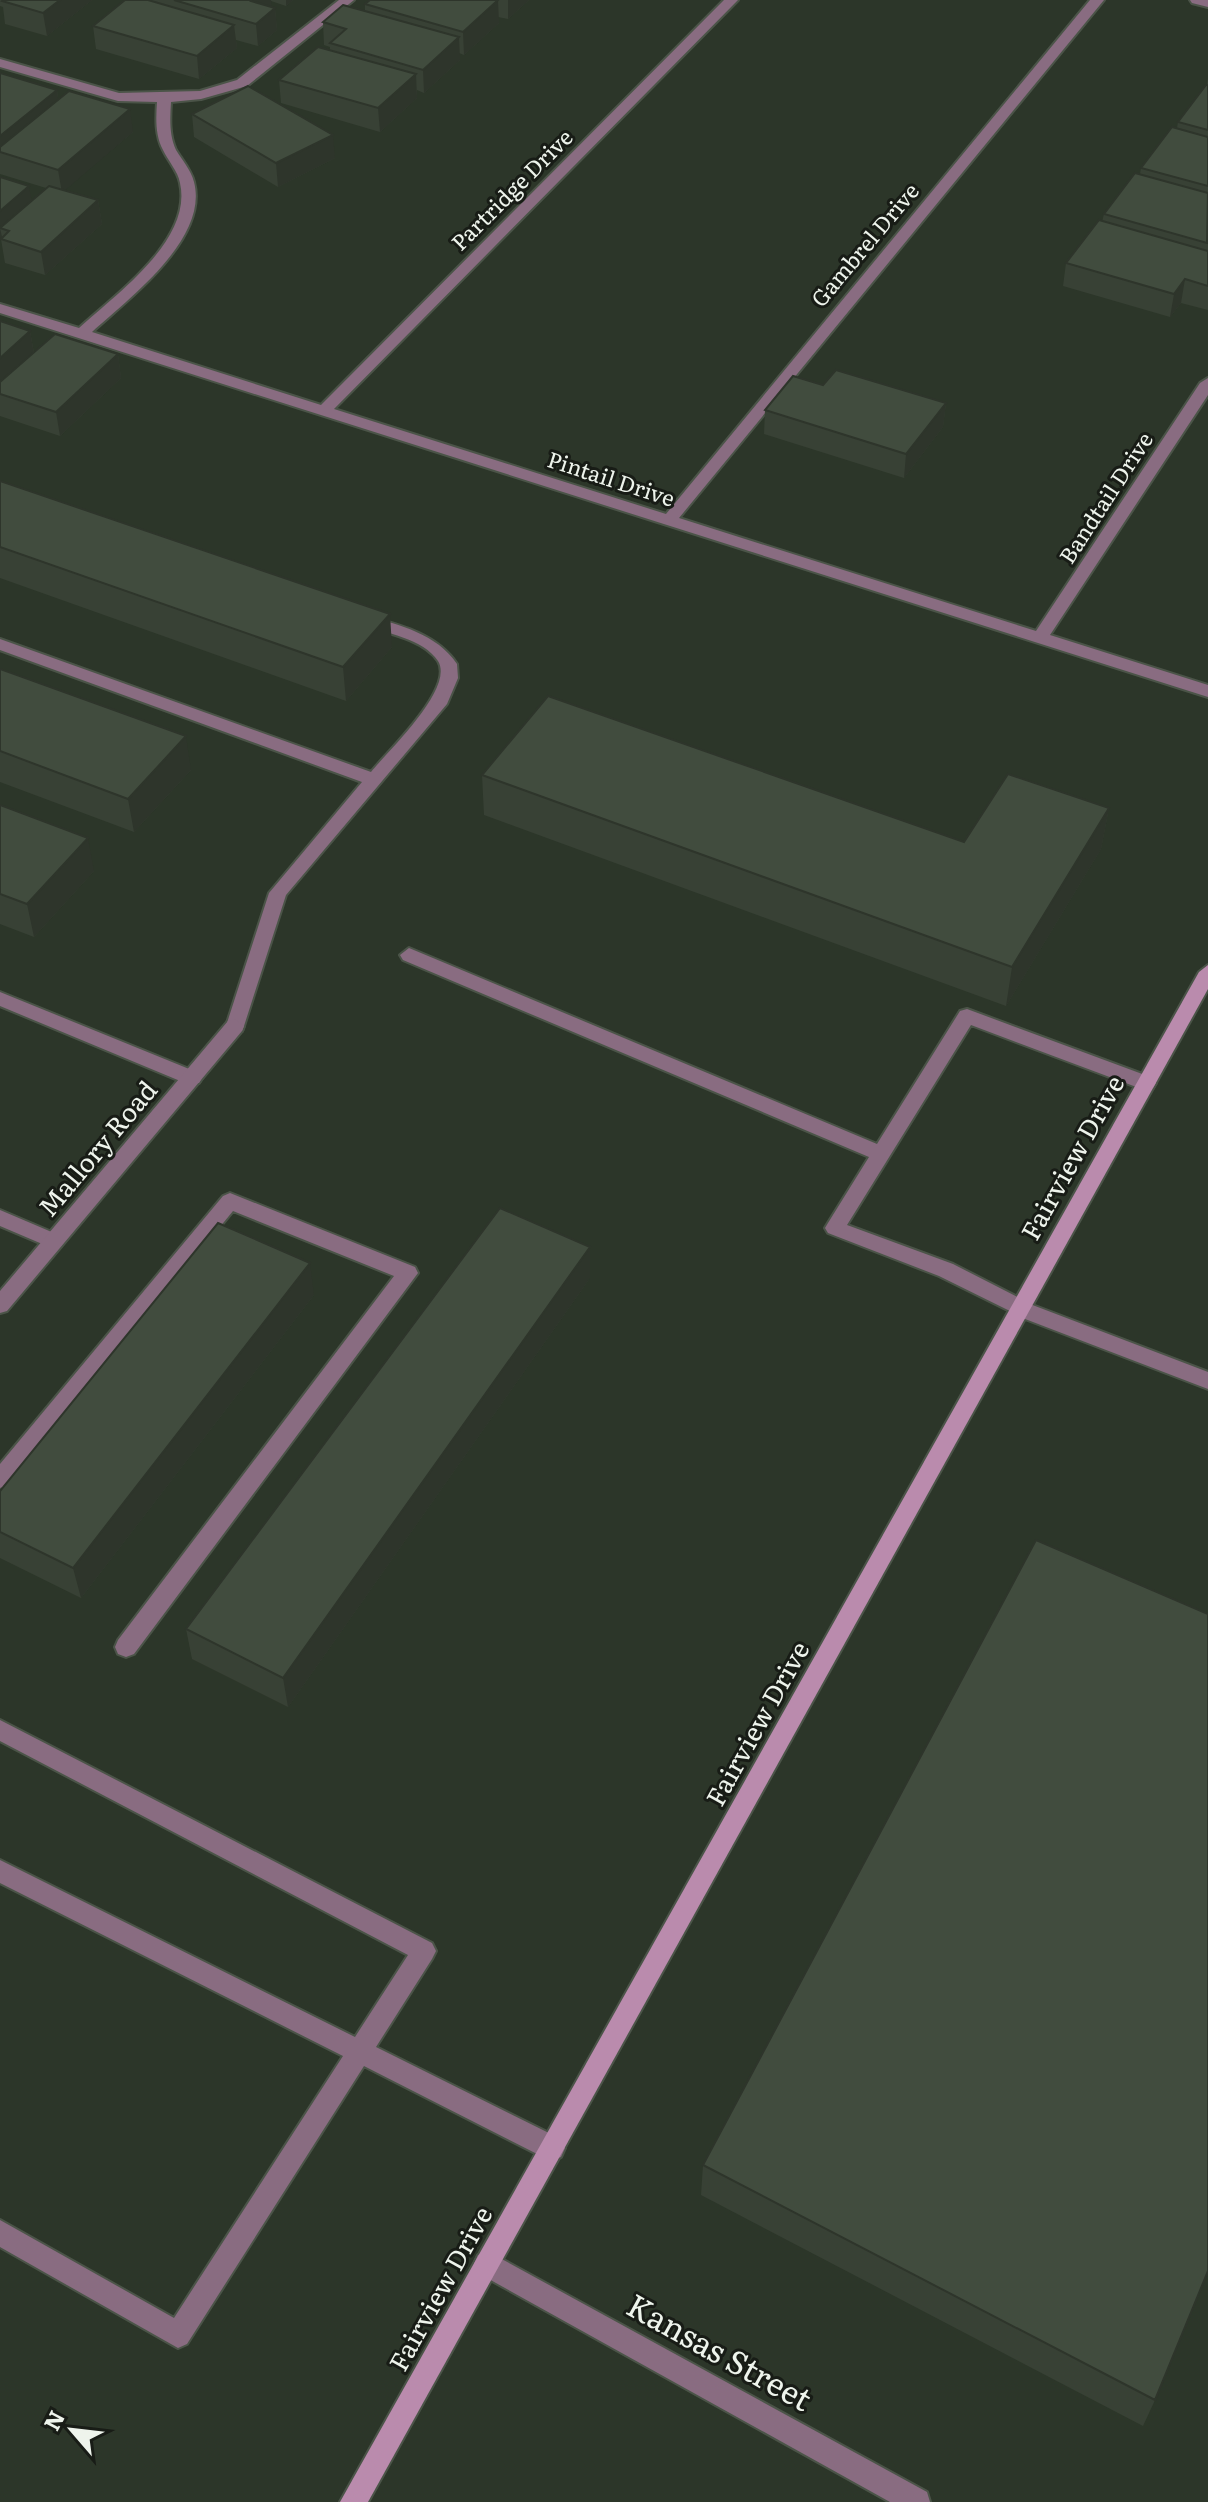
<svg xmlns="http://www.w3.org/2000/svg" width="1208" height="2502" viewBox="0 0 1208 2502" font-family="Literata,serif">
  <rect width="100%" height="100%" fill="#2c3629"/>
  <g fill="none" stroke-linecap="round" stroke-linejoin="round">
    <g stroke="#4b5448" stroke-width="4">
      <path id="service" d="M 367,616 C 400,625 437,634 457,664 L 458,678 L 447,704 L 286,895 L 244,1026 L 242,1031 L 228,1031 L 226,1026 L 269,893 L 362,782 L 0,650 L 0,639 L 371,772 C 388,751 455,688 438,661 C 424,639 384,632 361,625 L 359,621 L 361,617 Z
        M 409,948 L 877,1144 L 960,1011 L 967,1009 L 1153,1078 L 1156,1083 L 1153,1088 L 1139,1088 L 971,1025 L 847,1225 L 953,1264 L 1029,1303 L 1032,1309 L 1029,1315 L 1022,1317 L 939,1276 L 828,1233 L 825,1228 L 828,1223 L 869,1157 L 403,960 L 400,955 Z
        M 0,992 L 199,1073 L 202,1078 L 199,1083 L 185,1083 L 0,1006 Z
        M 230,1193 L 415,1267 L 418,1273 L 134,1654 L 126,1657 L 118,1654 L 115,1647 L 118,1640 L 394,1276 L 233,1211 L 8,1485 L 0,1488 L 0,1464 L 223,1196 Z
        M 0,1210 L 61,1236 L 64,1241 L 61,1246 L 54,1249 L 0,1226 Z
        M 0,1720 L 432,1943 L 436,1951 L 432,1959 L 376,2047 L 561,2139 L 565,2148 L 561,2157 L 552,2160 L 543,2157 L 364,2066 L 187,2344 L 178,2348 L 0,2247 L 0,2220 L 174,2318 L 343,2056 L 0,1883 L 0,1860 L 355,2037 L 408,1955 L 0,1741 Z"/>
    </g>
    <g stroke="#4b5448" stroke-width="4">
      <path id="minor" d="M 339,0 L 354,0 L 247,86 L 201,99 L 171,102 C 170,118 169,135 176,150 C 182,160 191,170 194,182 C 209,239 128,299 92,332 L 321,405 L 724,0 L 738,0 L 334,409 L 666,514 L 1090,0 L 1104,0 L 679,518 L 1036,631 L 1200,383 L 1208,378 L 1208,395 L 1050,635 L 1208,685 L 1208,697 L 0,313 L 0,304 L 79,328 C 115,295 193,240 180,183 C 178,171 168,161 163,150 C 155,135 156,118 157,102 L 118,101 L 0,67 L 0,59 L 119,93 L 200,91 L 237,80 Z
        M 1190,0 L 1208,0 L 1208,7 L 1192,3 Z
        M 235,1019 L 244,1026 L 242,1031 L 7,1311 L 0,1313 L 0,1291 L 228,1021 Z
        M 1022,1301 L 1208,1372 L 1208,1389 L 1015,1315 L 1012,1309 L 1015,1303 Z
        M 487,2251 L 927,2492 L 930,2502 L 890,2502 L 478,2273 L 474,2264 L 478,2255 Z"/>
    </g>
    <g stroke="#4b5448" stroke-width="4">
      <path id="secondary" d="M 1208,965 L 1208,989 L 368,2502 L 340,2502 L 1199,972 Z"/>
    </g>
    <use href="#service" fill="#896c81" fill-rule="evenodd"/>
    <use href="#minor" fill="#896c81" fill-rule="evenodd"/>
    <use href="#secondary" fill="#ba8bad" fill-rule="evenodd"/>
  </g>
  <path fill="#384135" d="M 0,0 L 92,0 L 47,36 L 5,24 L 3,7 L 0,6 Z
    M 125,0 L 293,0 L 286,6 L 271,1 L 271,7 L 275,8 L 277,30 L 258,46 L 236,40 L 237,48 L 199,79 L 96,49 L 93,26 Z
    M 370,0 L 529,0 L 508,19 L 498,17 L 499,23 L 464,55 L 459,53 L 460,60 L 424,93 L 417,90 L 417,98 L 380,132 L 281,103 L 279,80 L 330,50 L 330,47 L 324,45 L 323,22 L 365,11 L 365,4 Z
    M 0,73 L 57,90 L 58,99 L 133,132 L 64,190 L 98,200 L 102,224 L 45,275 L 5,263 L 1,239 L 2,237 L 0,239 L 0,177 L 32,201 L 46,188 L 0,174 Z
    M 1208,78 L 1208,310 L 1181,303 L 1170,317 L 1063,286 L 1066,263 L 1102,222 L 1104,214 L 1140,174 L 1141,168 L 1177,128 L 1178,122 L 1207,85 Z
    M 192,114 L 335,158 L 278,187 L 194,137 Z
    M 0,321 L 30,331 L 34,353 L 118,354 L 121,378 L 60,436 L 0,416 Z
    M 823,385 L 946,403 L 943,427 L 904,478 L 764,434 L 765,410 Z
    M 0,481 L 392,647 L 346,701 L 0,578 Z
    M 0,669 L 191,770 L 134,832 L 0,782 Z
    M 482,775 L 964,842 L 1109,808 L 1101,849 L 1006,1006 L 484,815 Z
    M 0,805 L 94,871 L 34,937 L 0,924 Z
    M 590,1278 L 288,1707 L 192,1659 L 186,1629 Z
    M 314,1295 L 81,1598 L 0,1558 L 0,1491 Z
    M 703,2165 L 1155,2400 L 1143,2426 L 701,2195 Z"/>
  <path fill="#2e352b" d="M 60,0 L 92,0 L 47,36 L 43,13 Z
    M 252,0 L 271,0 L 272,9 L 253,24 L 251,1 Z
    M 286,0 L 293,0 L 286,6 Z
    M 498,0 L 499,23 L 464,55 L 463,32 Z
    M 508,0 L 529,0 L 508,19 Z
    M 275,8 L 277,30 L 258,46 L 256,24 Z
    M 234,25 L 237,48 L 199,79 L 197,56 Z
    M 459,37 L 460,60 L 424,93 L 423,70 Z
    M 416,74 L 417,98 L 380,132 L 378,108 Z
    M 57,90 L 60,113 L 0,152 L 0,136 Z
    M 130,109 L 133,132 L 62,193 L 58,170 Z
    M 333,135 L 335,158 L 278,187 L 276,163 Z
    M 29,186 L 33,209 L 0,228 L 2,237 L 0,239 L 0,211 Z
    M 98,200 L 102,224 L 45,275 L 41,252 Z
    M 1185,279 L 1181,303 L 1170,317 L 1174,294 Z
    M 30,331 L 34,354 L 0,386 L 0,358 Z
    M 118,354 L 121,378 L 60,436 L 56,412 Z
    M 946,403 L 943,427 L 904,478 L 906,454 Z
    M 390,614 L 392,647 L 346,701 L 343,667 Z
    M 186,736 L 191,770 L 134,832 L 128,799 Z
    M 1109,808 L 1101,849 L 1006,1006 L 1012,967 Z
    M 88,838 L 94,871 L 34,937 L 27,904 Z
    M 590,1247 L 590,1278 L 288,1707 L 283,1678 Z
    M 310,1263 L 314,1295 L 81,1598 L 73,1568 Z"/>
  <path fill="#414c3e" stroke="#2e352b" stroke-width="2" d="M 3,0 L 60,0 L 43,13 L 2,1 Z
    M 125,0 L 148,0 L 234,25 L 197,56 L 93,26 Z
    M 174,0 L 252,0 L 251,1 L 275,8 L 256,24 Z
    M 370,0 L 498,0 L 463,32 L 365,4 Z
    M 343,5 L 459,37 L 423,70 L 330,43 L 346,29 L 323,22 Z
    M 318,47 L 416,74 L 378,108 L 279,80 Z
    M 0,73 L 57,90 L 0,136 Z
    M 1206,85 L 1208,85 L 1208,130 L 1178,122 Z
    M 248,86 L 333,135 L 276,163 L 192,114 Z
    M 69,91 L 130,109 L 58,170 L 0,152 L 0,147 Z
    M 1172,127 L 1208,137 L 1208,186 L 1141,168 Z
    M 1135,173 L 1208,193 L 1207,243 L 1104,214 Z
    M 0,177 L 29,186 L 0,211 Z
    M 49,186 L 98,200 L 41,252 L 1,239 L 9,231 L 0,228 Z
    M 1099,220 L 1208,251 L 1208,286 L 1185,279 L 1174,294 L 1066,263 Z
    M 0,321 L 30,331 L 0,358 Z
    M 55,334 L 118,354 L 56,412 L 0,394 L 0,382 Z
    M 836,370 L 946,403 L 906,454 L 765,410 L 793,376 L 823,385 Z
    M 0,481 L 390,614 L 343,667 L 0,547 Z
    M 0,669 L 186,736 L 128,799 L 0,751 Z
    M 548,696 L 964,842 L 1008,774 L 1109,808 L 1012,967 L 482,775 Z
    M 0,805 L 88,838 L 27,904 L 0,894 Z
    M 500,1208 L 590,1247 L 283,1678 L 186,1629 Z
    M 218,1223 L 310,1263 L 73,1568 L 0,1532 L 0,1491 Z
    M 1036,1540 L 1208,1614 L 1208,2271 L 1155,2400 L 703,2165 Z"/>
  <g text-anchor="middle" stroke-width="6" stroke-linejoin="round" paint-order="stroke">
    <g font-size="22" fill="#eef4ec" stroke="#181c16">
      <text transform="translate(512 190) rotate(-45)" y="8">Partridge Drive</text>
      <text transform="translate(865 245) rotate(-50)" y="8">Gambrel Drive</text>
      <text transform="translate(611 479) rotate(18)" y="8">Pintail Drive</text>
      <text transform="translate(1106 498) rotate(-57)" y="8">Bandtail Drive</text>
    </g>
    <g font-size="26" fill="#eef4ec" stroke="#181c16">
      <text transform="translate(98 1149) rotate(-50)" y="9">Mallory Road</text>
      <text transform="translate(1073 1158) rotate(-61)" y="9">Fairview Drive</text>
      <text transform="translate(758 1724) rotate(-61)" y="9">Fairview Drive</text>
      <text transform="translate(441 2289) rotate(-61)" y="9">Fairview Drive</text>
    </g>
    <g font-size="32" fill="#eef4ec" stroke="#181c16">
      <text transform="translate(719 2353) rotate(29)" y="11">Kansas Street</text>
    </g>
  </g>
  <g transform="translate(72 2430) rotate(298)" stroke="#181c16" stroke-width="6" paint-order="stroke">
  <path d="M0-6L14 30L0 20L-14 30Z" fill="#eef4ec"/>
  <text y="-12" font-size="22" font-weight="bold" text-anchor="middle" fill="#eef4ec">N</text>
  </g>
</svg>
